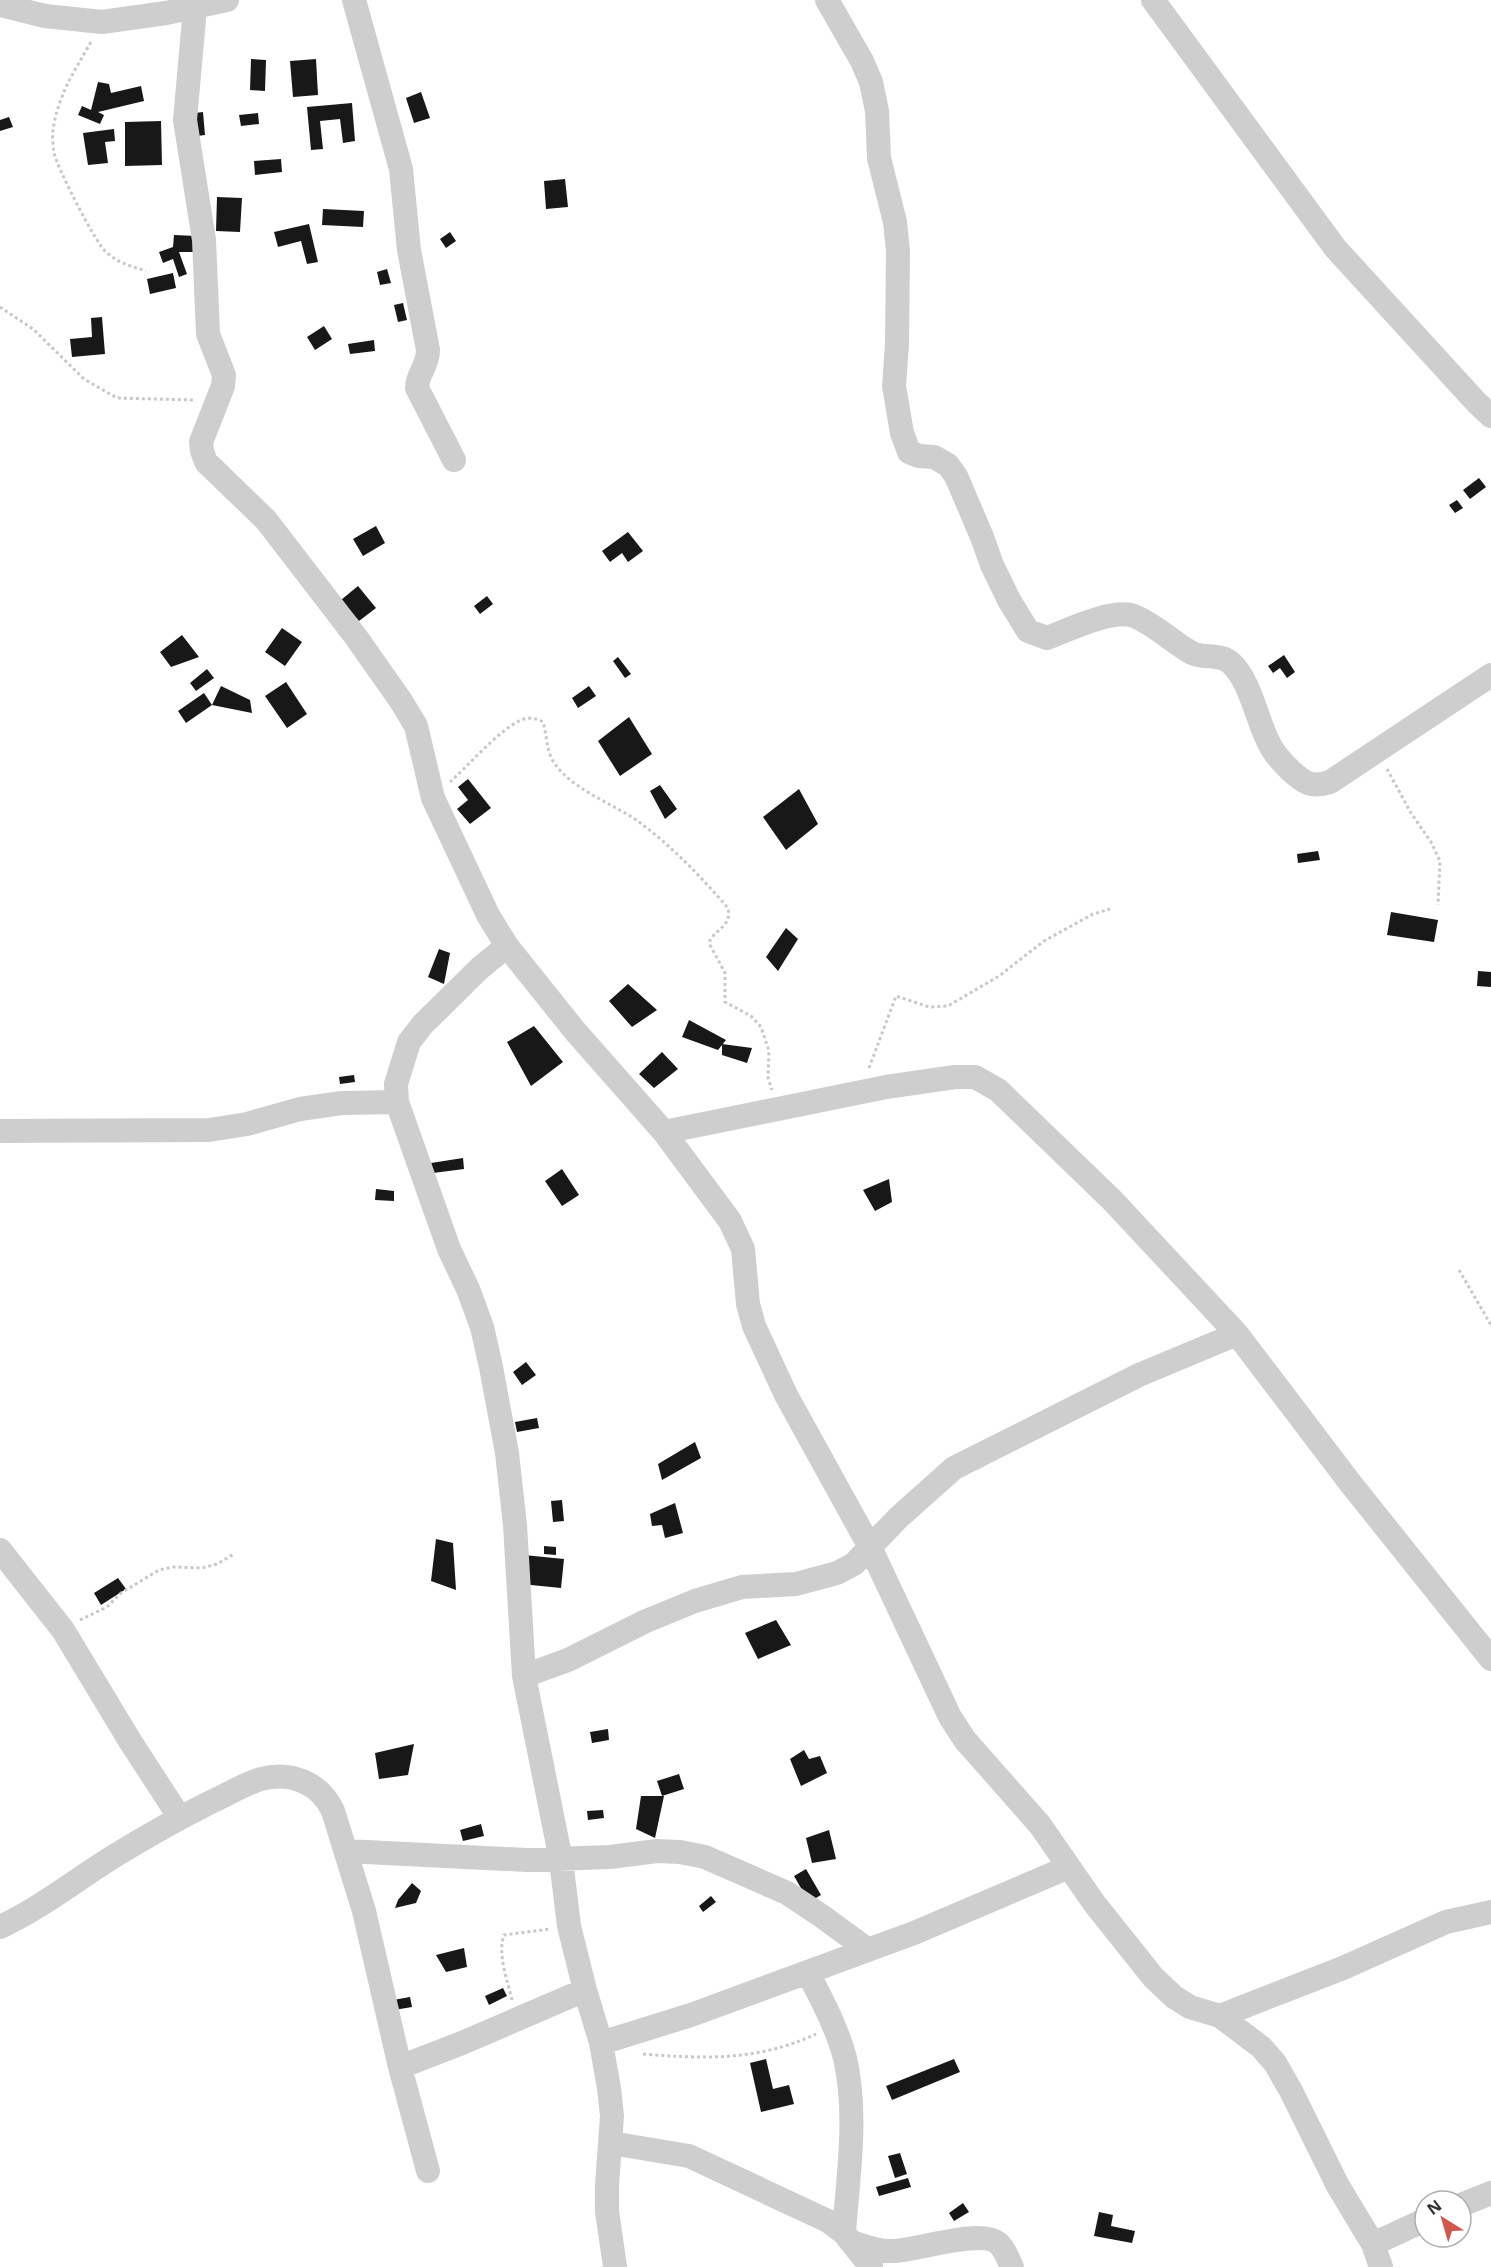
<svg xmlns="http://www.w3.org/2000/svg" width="1491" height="2267" viewBox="0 0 1491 2267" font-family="'Open Sans',sans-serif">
  <rect width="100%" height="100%" fill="#fff"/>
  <path fill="#181818" d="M 251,59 L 266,60 L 265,91 L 250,90 Z
    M 316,59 L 318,95 L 293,97 L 290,61 Z
    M 98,82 L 109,84 L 111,93 L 141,86 L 144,101 L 98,112 L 104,115 L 100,124 L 78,115 L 82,106 L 91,110 Z
    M 421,92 L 430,118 L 414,123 L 406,98 Z
    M 352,103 L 355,141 L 343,143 L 340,119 L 320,121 L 323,149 L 311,150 L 307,107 Z
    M 203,112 L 205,135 L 197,136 L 195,113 Z
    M 258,113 L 259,124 L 241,126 L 239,115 Z
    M 9,117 L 13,127 L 0,131 L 0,120 Z
    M 161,121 L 162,165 L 125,166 L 125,122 Z
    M 114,129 L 115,141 L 105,142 L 108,163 L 88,165 L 83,133 Z
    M 281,159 L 282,172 L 255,175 L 254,161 Z
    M 565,179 L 568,207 L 546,209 L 544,181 Z
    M 217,197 L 242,198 L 240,232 L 216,231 Z
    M 323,209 L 364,211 L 363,227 L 322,225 Z
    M 309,224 L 318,262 L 307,264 L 301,241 L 278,247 L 274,232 Z
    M 450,232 L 456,241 L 446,248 L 440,239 Z
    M 174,235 L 197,236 L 197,252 L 179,252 L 187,274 L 179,277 L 173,259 L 163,263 L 159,252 L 173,247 Z
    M 387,269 L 391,283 L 380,285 L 377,272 Z
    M 173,273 L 176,288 L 150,294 L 147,279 Z
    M 403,303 L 407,320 L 398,322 L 394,305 Z
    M 102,317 L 105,354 L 72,357 L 70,339 L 92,337 L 91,318 Z
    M 324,326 L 332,339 L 315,350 L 307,337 Z
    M 374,340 L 375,351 L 350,354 L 348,344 Z
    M 1479,478 L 1486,487 L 1470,499 L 1463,490 Z
    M 1457,500 L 1463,508 L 1455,513 L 1449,505 Z
    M 376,526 L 385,543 L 363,556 L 353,539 Z
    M 628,532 L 643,551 L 628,562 L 622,553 L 610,562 L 602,551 Z
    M 358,586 L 376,608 L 359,621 L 341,600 Z
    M 487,596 L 493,604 L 480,614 L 474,606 Z
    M 282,628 L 302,642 L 285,666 L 265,652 Z
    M 182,635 L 199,657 L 171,667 L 160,652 Z
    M 1284,655 L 1295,672 L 1287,678 L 1280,668 L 1273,673 L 1268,666 Z
    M 618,657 L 631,674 L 625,678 L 613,661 Z
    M 207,669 L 214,678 L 196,691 L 190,683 Z
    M 286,682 L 307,714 L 287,728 L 265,696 Z
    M 221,686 L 250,700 L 252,713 L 212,705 Z
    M 589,686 L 596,696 L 578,708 L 572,698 Z
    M 204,693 L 212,705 L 186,723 L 178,711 Z
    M 629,717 L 652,754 L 620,776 L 598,741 Z
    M 468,779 L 491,808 L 470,824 L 457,809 L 468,800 L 458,787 Z
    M 660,785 L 677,809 L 665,819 L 650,791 Z
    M 799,789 L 818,824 L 786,850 L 763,817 Z
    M 1318,851 L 1320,860 L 1298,863 L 1297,854 Z
    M 1391,912 L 1438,920 L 1434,942 L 1387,935 Z
    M 786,928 L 798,939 L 778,971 L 766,957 Z
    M 439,949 L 450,953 L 444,984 L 428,977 Z
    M 1478,971 L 1491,972 L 1491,987 L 1477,986 Z
    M 628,984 L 657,1010 L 632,1027 L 609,1001 Z
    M 689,1020 L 726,1040 L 718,1050 L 682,1037 Z
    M 534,1026 L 563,1062 L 531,1086 L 507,1042 Z
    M 722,1044 L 752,1048 L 747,1063 L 722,1055 Z
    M 662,1052 L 678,1069 L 654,1088 L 639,1074 Z
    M 354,1075 L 355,1082 L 340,1084 L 339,1077 Z
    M 463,1158 L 464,1169 L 433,1173 L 431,1163 Z
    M 562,1169 L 579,1195 L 562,1206 L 545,1181 Z
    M 889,1179 L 892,1202 L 875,1211 L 863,1190 Z
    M 376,1189 L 394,1191 L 394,1201 L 375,1200 Z
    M 526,1362 L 536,1375 L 522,1385 L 513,1372 Z
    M 537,1418 L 539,1428 L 517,1432 L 515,1422 Z
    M 695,1442 L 701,1458 L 662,1480 L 658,1464 Z
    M 562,1500 L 564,1521 L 553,1522 L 551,1501 Z
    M 675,1503 L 683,1533 L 665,1538 L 662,1525 L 652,1526 L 650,1514 Z
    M 436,1539 L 453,1543 L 456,1590 L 431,1581 Z
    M 544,1546 L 556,1547 L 556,1555 L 544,1554 Z
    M 524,1555 L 564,1559 L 561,1588 L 521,1584 Z
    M 118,1578 L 126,1589 L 101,1605 L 94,1593 Z
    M 776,1620 L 791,1645 L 758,1659 L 745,1633 Z
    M 608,1729 L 609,1740 L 592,1743 L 590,1732 Z
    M 414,1744 L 408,1775 L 379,1779 L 375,1753 Z
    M 804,1750 L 809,1759 L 820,1756 L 827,1773 L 801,1786 L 790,1759 Z
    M 679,1774 L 684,1789 L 662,1796 L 657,1781 Z
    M 641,1796 L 664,1796 L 655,1838 L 636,1829 Z
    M 603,1810 L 604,1818 L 588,1820 L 587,1811 Z
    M 481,1824 L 484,1836 L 463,1841 L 460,1830 Z
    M 829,1830 L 836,1859 L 812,1863 L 806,1838 Z
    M 806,1869 L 821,1895 L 809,1902 L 794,1876 Z
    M 412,1883 L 421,1891 L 416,1903 L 395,1908 L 398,1900 Z
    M 711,1896 L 716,1902 L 703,1912 L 699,1906 Z
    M 464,1948 L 467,1967 L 446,1972 L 436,1955 Z
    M 503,1988 L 507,1996 L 489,2005 L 485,1996 Z
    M 410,1997 L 412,2007 L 394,2010 L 393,2000 Z
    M 766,2059 L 773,2089 L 789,2085 L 794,2104 L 761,2112 L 750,2063 Z
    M 954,2059 L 960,2072 L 892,2100 L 886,2086 Z
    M 900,2153 L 907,2174 L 895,2178 L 888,2156 Z
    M 908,2178 L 911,2187 L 879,2196 L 876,2187 Z
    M 963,2203 L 969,2212 L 954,2221 L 949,2213 Z
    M 1099,2212 L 1113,2215 L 1111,2226 L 1135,2231 L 1132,2243 L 1094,2236 Z"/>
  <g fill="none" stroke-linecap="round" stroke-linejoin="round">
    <path stroke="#c8c8c8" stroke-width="3" stroke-dasharray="3 3" stroke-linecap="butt" d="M 91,42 C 74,72 58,95 53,130 C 52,137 53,146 54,153 C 58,169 94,240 105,251 C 117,263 131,266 146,271
      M 0,307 L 33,329 L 84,379 L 117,398 L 194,400
      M 1387,769 L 1411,813 L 1431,842 L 1440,861 L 1438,905
      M 450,782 C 469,765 499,730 521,720 C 528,717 536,718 543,722 C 547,735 546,749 553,761 C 571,790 613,803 639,822 C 673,847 701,877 728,908 C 732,925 718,928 710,940 L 710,945 L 725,973 L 725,1002 L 751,1016 L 761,1027 L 769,1051 L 768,1078 L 772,1090
      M 869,1068 L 896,996 L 929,1007 L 948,1006 L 999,976 L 1044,941 L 1093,914 L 1110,909
      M 1459,1270 L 1491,1325
      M 80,1620 L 107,1607 L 121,1593 L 159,1570 L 173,1567 L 202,1568 L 217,1564 L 234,1554
      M 512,2000 C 508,1982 497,1954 504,1935 L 550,1929
      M 643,2054 C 705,2059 758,2061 816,2034"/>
    <path stroke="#cecece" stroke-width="24" d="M 354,0 L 401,169 L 409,250 L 428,350 C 428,367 417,373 417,388 L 454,460
      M 827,0 L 862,61 L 871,82 L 877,111 L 879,158 L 895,222 L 898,251 L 897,344 L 894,386 L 902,433 L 909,452 L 919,456 L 934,457 L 948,465 L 956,476 L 982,537 L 992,565 L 1009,600 L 1028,631 L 1047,638 C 1068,630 1113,608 1134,616 C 1156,625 1172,642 1192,653 C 1204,659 1220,653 1231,663 C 1252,683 1256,720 1270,745 C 1274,754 1283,763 1290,770 C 1304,783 1311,788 1330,782 L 1491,675
      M 1153,0 L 1336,249 L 1477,403 L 1491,416
      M 0,5 L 45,16 L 102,22 L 166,13 L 227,0
      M 195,8 L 185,120 L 204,240 L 208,334 L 224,375 L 223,386 L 201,442 L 202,451 L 206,462 L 266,520 L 356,637 L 401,701 L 416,726 L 433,798 L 488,915 L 507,946 L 575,1031 L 664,1132 L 730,1221 L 743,1249 L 748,1304 L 754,1326 L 786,1395 L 871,1549 L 950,1717 L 965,1740 L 1040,1825 L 1094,1903 L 1153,1977 L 1174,1997 L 1190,2007 L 1220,2016 L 1261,2047 L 1275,2063 L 1291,2091 L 1338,2186 L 1373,2244 L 1381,2267
      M 507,946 L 480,968 L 423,1024 L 409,1042 L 396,1084 L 397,1102 L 449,1249 L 468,1289 L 482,1327 L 491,1367 L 507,1453 L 515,1525 L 524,1676 L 561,1860 L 569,1926 L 585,1990 L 601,2043 L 609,2088 L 612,2116 L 607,2185 L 607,2211 L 615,2267
      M 0,1131 L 209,1130 L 247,1124 L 300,1109 L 342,1103 L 397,1102
      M 664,1132 L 886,1087 L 955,1077 L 975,1077 L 998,1090 L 1112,1200 L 1237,1334 L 1351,1484 L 1491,1659
      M 0,1550 L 63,1630 L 130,1741 L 180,1818
      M 524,1676 L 568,1660 L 646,1621 L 695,1601 L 742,1587 L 796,1584 L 837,1573 L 854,1564 L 898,1518 L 954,1468 L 1139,1375 L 1237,1334
      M 346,1851 L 527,1860 L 610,1857 L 657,1851 L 680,1852 L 705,1857 L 787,1893 L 823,1917 L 868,1950
      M 0,1927 C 41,1908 77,1879 116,1855 C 147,1836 179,1818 211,1802 C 227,1795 244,1784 261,1779 C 291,1771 320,1783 333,1811 L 364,1911 L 400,2067 L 428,2171
      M 808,1973 C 822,2000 837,2028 845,2058 C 858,2115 848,2176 844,2233
      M 1220,2016 L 1343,1968 L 1446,1922 L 1491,1912
      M 601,2043 L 691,2015 L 914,1933 L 1069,1867
      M 400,2067 L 462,2043 L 585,1990
      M 611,2143 L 689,2156 L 828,2221 L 844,2233 L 871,2267
      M 1461,2205 L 1491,2193
      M 852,2242 C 865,2246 878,2252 892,2251 C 916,2251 980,2228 998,2243 C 1005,2249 1008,2259 1012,2267
      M 1373,2244 L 1425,2220"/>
  </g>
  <g transform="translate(1443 2219) rotate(323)"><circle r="28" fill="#ffffff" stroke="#adadad" stroke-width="1.5"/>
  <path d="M0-4.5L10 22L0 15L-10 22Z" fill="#d1574a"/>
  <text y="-9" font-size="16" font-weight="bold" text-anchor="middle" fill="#313131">N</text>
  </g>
</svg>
